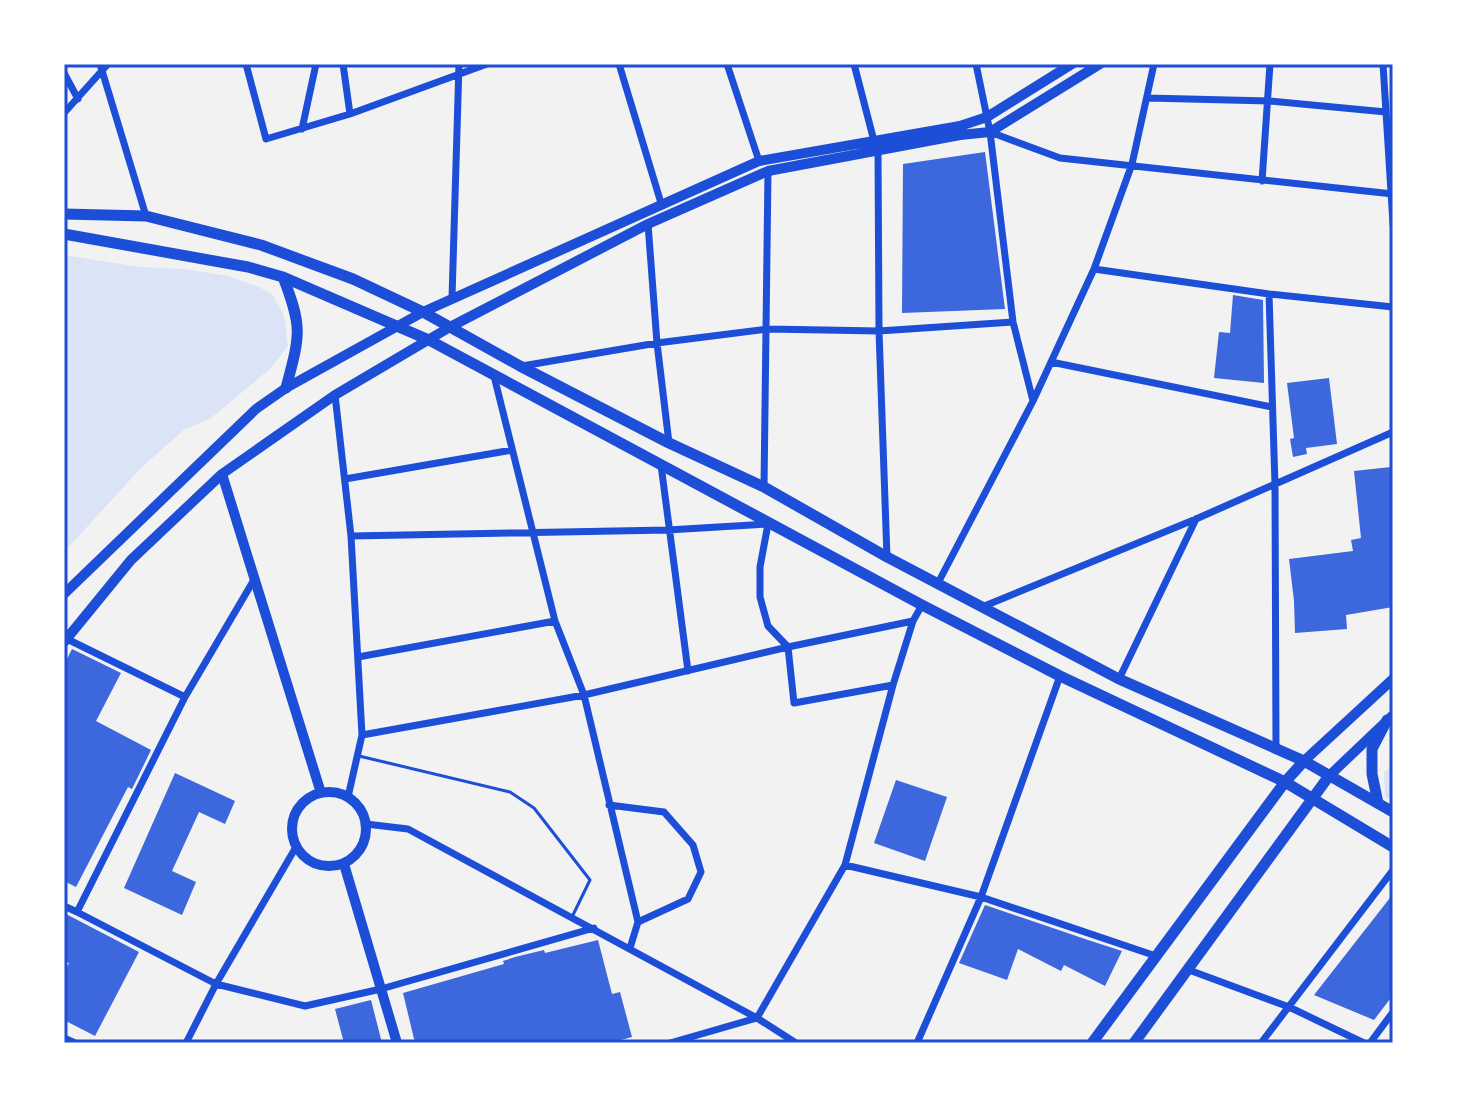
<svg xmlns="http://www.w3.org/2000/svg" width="1457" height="1107" viewBox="0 0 1457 1107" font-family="Poppins,sans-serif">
  <rect width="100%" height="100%" fill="#f2f2f2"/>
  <path fill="#dbe4f7" d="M 64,255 L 140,267 L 185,269 L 228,276 L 259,287 L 273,295 L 284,316 L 288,346 L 271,368 L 210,419 L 185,429 L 142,467 L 64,552 Z
    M 1393,764 L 1393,801 L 1385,797 L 1384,772 Z"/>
  <path fill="#3d67dc" d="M 985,152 L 1005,309 L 902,313 L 903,164 Z
    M 1233,295 L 1263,300 L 1264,383 L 1214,378 L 1219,332 L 1230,333 Z
    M 1329,378 L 1337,444 L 1306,448 L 1307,454 L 1293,457 L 1290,439 L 1294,438 L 1287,383 Z
    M 1391,467 L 1393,490 L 1393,607 L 1346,615 L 1347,629 L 1295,633 L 1294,601 L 1289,559 L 1353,551 L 1351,540 L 1361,538 L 1354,471 Z
    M 72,649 L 121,673 L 96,721 L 151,750 L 132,789 L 128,787 L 76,887 L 64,881 L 64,665 Z
    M 175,773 L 235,801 L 225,824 L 199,812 L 172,871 L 196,882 L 182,915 L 124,888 Z
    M 896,780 L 947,797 L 925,861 L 874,843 Z
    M 1393,894 L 1393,995 L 1374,1020 L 1314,995 Z
    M 985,905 L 1088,940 L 1122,951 L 1105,986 L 1064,965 L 1061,971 L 1018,949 L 1007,980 L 959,963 Z
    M 64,913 L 139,952 L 95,1036 L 64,1020 L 64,973 L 69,963 L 64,961 Z
    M 598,940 L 612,994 L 620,992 L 632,1037 L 610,1043 L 415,1043 L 403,993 L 504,964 L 503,961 L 515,957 L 544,950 L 545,953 Z
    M 371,1000 L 382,1043 L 344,1043 L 335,1009 Z"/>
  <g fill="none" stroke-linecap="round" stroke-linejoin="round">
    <path stroke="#1d4ed8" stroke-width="3" d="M 359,756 L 510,792 L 534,808 L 590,880 L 572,917"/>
    <path stroke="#1d4ed8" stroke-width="7" d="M 100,64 L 146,216
      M 246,64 L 266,139 L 350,114 L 487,64
      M 343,64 L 350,114
      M 619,64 L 661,203
      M 727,64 L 759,161
      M 854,64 L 874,141
      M 1383,64 L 1393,224
      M 64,73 L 78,99
      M 1147,98 L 1269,101 L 1386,112
      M 64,113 L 108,64
      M 302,129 L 316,64
      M 990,132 L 1060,158 L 1393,194
      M 878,150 L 879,331 L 887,557
      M 1262,181 L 1270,64
      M 648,224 L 657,343 L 669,443
      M 1094,269 L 1269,294 L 1393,307
      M 1269,294 L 1275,485 L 1276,749
      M 452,298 L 459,64
      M 1051,362 L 1272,407
      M 522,366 L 657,343 L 768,329 L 879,331 L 1013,322
      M 494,376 L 555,621 L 584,695 L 638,922 L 630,948
      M 335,395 L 351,536 L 362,735 L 348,797
      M 1033,401 L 1094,269 L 1132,164 L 1154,64
      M 661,465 L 688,671
      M 345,479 L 512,450
      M 764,487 L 768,171
      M 351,536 L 668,530 L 768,524 L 760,567 L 760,597 L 768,626 L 788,647 L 794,703 L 893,685
      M 255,578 L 185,697 L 77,912 L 216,984 L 305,1006 L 381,989 L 594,928
      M 938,583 L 1033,401 L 1013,322 L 990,132 L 976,64
      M 922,605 L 913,621 L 893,685 L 845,865 L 981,897 L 1156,956
      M 982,607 L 1196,519 L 1393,432
      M 67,639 L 185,697
      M 358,657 L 555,621
      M 1119,679 L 1196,519
      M 362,735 L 584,695 L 788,647 L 913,621
      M 609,805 L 664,812 L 693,845 L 701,872 L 688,899 L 638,922
      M 366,824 L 408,829 L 757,1018 L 670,1043
      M 64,906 L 77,912
      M 1189,970 L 1289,1007 L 1364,1043
      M 64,1038 L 75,1043
      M 186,1043 L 216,984 L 296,847
      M 796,1043 L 757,1018 L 845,865
      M 917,1043 L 981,897 L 1060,676
      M 1261,1043 L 1393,870
      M 1370,1043 L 1393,1012"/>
    <path stroke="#1d4ed8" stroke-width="10" d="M 222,474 L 321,793
      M 64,594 L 256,409 L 286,388 L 423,312 L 759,161 L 960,126 L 987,117 L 1072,64
      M 64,642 L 131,560 L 222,474 L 335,395 L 450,327 L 648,224 L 768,171 L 960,135 L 990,132 L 1100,64
      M 1304,761 L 1393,679
      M 1329,776 L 1393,715
      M292 829a37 37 0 1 1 74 0a37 37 0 1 1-74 0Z
      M 344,864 L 397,1043"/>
    <path stroke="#1d4ed8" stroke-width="11" d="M 64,214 L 146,216 L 261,245 L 353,279 L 423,312 L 520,366 L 669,443 L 764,487 L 887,557 L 1119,679 L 1304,761 L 1393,812
      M 64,234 L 248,267 L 283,277 L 429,340 L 922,605 L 1060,676 L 1285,782 L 1393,847
      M 283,277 C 303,328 300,335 286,388
      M 1378,803 L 1372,774 L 1372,749 L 1387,720
      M 1092,1043 L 1285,782 L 1304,761
      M 1134,1043 L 1329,776"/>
  </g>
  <rect width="1457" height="1107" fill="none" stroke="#ffffff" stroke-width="132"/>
  <rect x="66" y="66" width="1325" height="975" fill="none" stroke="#1d4ed8" stroke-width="3"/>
</svg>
